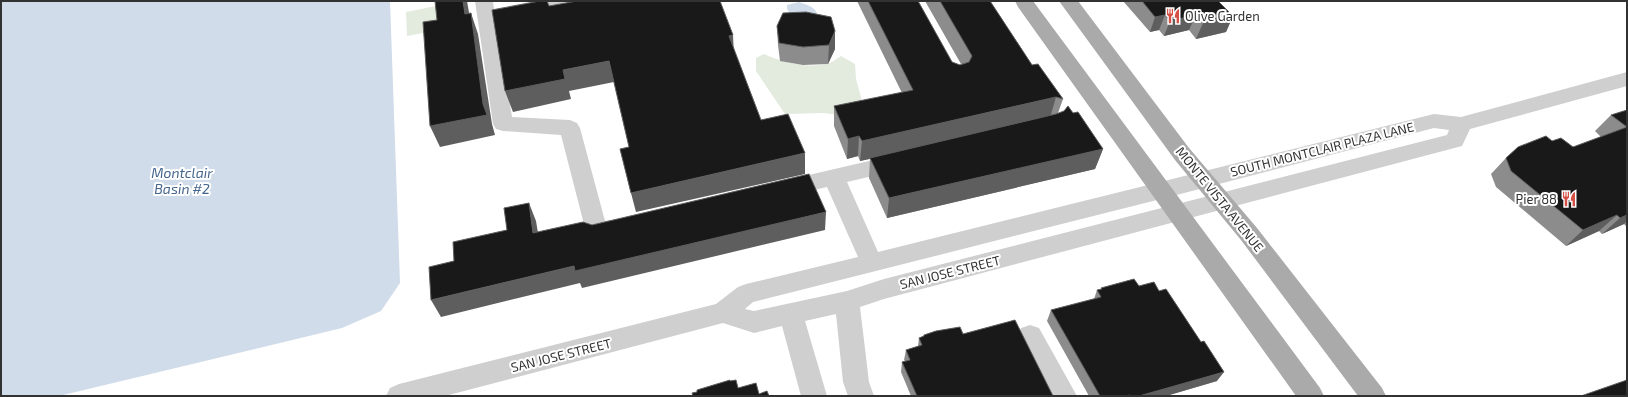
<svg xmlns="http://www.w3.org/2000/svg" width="1628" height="397" viewBox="0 0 1628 397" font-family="'Exo 2',sans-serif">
  <rect width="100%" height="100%" fill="#fff"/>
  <path fill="#e3eade" d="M 436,6 L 438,30 L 407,36 L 406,12 Z
    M 764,54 C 784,63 806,68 827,64 C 832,63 837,58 841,56 L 855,64 L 856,79 L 862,101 L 849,116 L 823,113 L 785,114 L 756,71 L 756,58 Z"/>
  <path fill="#d0dcea" d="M 1,1 L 390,1 L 400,283 L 381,311 L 342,328 L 59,396 L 1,396 Z
    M 799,2 C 810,6 817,7 819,20 L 791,15 L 787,9 L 787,5 Z"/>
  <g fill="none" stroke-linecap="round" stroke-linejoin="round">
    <path fill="#cfcfcf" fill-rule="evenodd" d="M 475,1 L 493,1 L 494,9 L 535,1 L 576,1 L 573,5 L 567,7 L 496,20 L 512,117 L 570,120 L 577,123 L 580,128 L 605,221 L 617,219 L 625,222 L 628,228 L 625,234 L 597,241 L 589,238 L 586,232 L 561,135 L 503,131 L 496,129 L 493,124 Z
      M 1627,72 L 1627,86 L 1470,129 L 1462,146 L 884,299 L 860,307 L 869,382 L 874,396 L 848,396 L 843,382 L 836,314 L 805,321 L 827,396 L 801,396 L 782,326 L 754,333 L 723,323 L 445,396 L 386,396 L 390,388 L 399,384 L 716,304 L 738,287 L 746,284 L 858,257 L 827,187 L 783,197 L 775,195 L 772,189 L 775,183 L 783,181 L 899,154 L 907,156 L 910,162 L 907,168 L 847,182 L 878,252 L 1434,114 L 1461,117 ZM 1434,128 L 1449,130 L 1447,135 L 884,279 L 847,291 L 754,311 L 745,309 L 753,302 L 1161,199 Z
      M 1030,325 L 1039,328 L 1077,396 L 1050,396 L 1018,336 L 1021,328 Z"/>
    <path fill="#aaa" fill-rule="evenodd" d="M 1015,1 L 1033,1 L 1320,388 L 1324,396 L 1296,396 L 1018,7 Z
      M 1059,1 L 1078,1 L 1189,148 L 1257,228 L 1382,388 L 1386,396 L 1358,396 L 1241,240 L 1175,160 Z"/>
  </g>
  <path fill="#8c8c8c" d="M 857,1 L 918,1 L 952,62 L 960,65 L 961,64 L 925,1 L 990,1 L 1032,65 L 1063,99 L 1058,113 L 1073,113 L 1103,149 L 1095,169 L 887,218 L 869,178 L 870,159 L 860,161 L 858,156 L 847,159 L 834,126 L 834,106 L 902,93 Z
    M 1123,1 L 1218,1 L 1233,16 L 1226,32 L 1196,39 L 1189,30 L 1164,36 L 1159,30 L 1150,32 Z
    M 783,13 L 835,49 L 828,64 L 803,65 L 780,61 L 778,45 L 777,26 Z
    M 1627,110 L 1627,227 L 1624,224 L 1602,234 L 1599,231 L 1566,246 L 1496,187 L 1491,174 L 1506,158 L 1552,141 L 1573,147 L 1601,137 L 1595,131 L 1611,115 Z
    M 1139,286 L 1217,381 L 1166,396 L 1089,396 L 1047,321 L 1051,310 L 1094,299 L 1097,290 L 1100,290 L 1101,288 Z
    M 963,334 L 1053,396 L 911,396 L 901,372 L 902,362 L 905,361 L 904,360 L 906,350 L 918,346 L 919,338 L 923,337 L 924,335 Z"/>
  <path fill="#5e5e5e" d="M 463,1 L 467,1 L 473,35 L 465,14 Z
    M 471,13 L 478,34 L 492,124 L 495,135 L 440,147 L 430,126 Z
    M 1165,15 L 1159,30 L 1150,32 L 1155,17 Z
    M 1196,15 L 1189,30 L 1164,36 L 1170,21 Z
    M 1233,16 L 1226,32 L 1196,39 L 1203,23 Z
    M 835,31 L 835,49 L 828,64 L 829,45 Z
    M 733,35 L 734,56 L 729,36 Z
    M 609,61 L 614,82 L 569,91 L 571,99 L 513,112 L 505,91 L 563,70 Z
    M 1056,97 L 1050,118 L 860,161 L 862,141 Z
    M 859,136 L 858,156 L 847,159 L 848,139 Z
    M 1103,149 L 1095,169 L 887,218 L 889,198 Z
    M 805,153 L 805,174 L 636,212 L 631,193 Z
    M 529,203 L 536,221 L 541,251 L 533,233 Z
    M 826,212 L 825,230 L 582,288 L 580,283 L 441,317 L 431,300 L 574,266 Z
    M 1617,215 L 1599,231 L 1566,246 L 1583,230 Z
    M 1627,215 L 1627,221 L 1624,224 L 1602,234 L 1620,218 Z
    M 1224,372 L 1217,381 L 1166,396 L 1139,396 Z"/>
  <path fill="#191919" stroke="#5e5e5e" d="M 435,1 L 463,1 L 465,14 L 471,13 L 483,104 L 487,115 L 430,126 L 423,22 L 437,20 Z
    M 540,1 L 547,1 L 549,6 L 577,1 L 720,1 L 733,35 L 729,36 L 761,120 L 788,114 L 805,153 L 631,193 L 620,149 L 629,147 L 609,61 L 563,70 L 565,79 L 505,91 L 492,10 Z
    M 868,1 L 918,1 L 952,62 L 960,65 L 969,62 L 972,56 L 940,1 L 990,1 L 1032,65 L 1038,64 L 1063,99 L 1056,97 L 862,141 L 859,136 L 848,139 L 834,106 L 913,90 Z
    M 1142,1 L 1218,1 L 1233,16 L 1203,23 L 1196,15 L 1170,21 L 1165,15 L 1155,17 Z
    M 806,12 L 831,17 L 835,31 L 829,45 L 803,47 L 779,43 L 777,26 L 783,13 Z
    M 1068,106 L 1073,113 L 1078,112 L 1103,149 L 889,198 L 870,158 L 1056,114 L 1064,111 Z
    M 1627,110 L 1627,215 L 1620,218 L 1617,215 L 1583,230 L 1511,171 L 1506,158 L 1518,147 L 1546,136 L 1552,141 L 1561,138 L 1573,147 L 1627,127 L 1611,115 Z
    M 809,174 L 826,212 L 575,271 L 574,266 L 431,300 L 429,267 L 454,261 L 453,242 L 507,230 L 504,208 L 529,203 L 533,233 L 583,222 L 592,225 Z
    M 1134,279 L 1139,286 L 1154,282 L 1159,291 L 1166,289 L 1201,342 L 1204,341 L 1224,372 L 1139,396 L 1130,396 L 1130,395 L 1126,396 L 1100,396 L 1051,310 L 1101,297 L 1097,290 L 1102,289 L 1101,288 Z
    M 1015,320 L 1053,396 L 917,396 L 902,362 L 910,360 L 906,350 L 922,345 L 919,338 L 924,336 L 924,335 L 936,331 L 960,327 L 963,334 Z
    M 730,380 L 730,381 L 736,380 L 738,388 L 756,383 L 759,394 L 767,391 L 769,396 L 693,396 L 692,393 L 697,392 L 697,390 Z
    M 1627,380 L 1627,396 L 1581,396 Z"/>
  <defs>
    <g id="restaurant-bare" transform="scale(1.2)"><path d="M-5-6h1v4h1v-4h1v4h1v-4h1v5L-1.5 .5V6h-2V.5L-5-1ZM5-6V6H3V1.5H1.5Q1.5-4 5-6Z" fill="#d65046" stroke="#fff" stroke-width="2.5" paint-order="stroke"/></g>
  </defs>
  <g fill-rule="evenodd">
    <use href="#restaurant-bare" x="1173" y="16"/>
    <use href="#restaurant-bare" x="1569" y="199"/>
  </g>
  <g text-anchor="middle" stroke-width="4" stroke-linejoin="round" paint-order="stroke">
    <g font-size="13" fill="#323232" stroke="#fff" text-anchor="start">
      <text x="1185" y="21">Olive Garden</text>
      <text x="1557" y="204" text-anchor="end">Pier 88</text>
    </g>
    <g font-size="13" fill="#323232" stroke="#fff">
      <text transform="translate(1322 149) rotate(-14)" y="5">SOUTH MONTCLAIR PLAZA LANE</text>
      <text transform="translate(1220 199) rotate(51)" y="5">MONTE VISTA AVENUE</text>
      <text transform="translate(950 272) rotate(-14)" y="5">SAN JOSE STREET</text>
      <text transform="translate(561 355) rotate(-14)" y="5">SAN JOSE STREET</text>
    </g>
    <g font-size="14" font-style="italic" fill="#46678d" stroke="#fff">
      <text x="182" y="178">Montclair<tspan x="182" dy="16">Basin #2</tspan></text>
    </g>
  </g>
  <rect width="1628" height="397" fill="none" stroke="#323232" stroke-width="4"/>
</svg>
